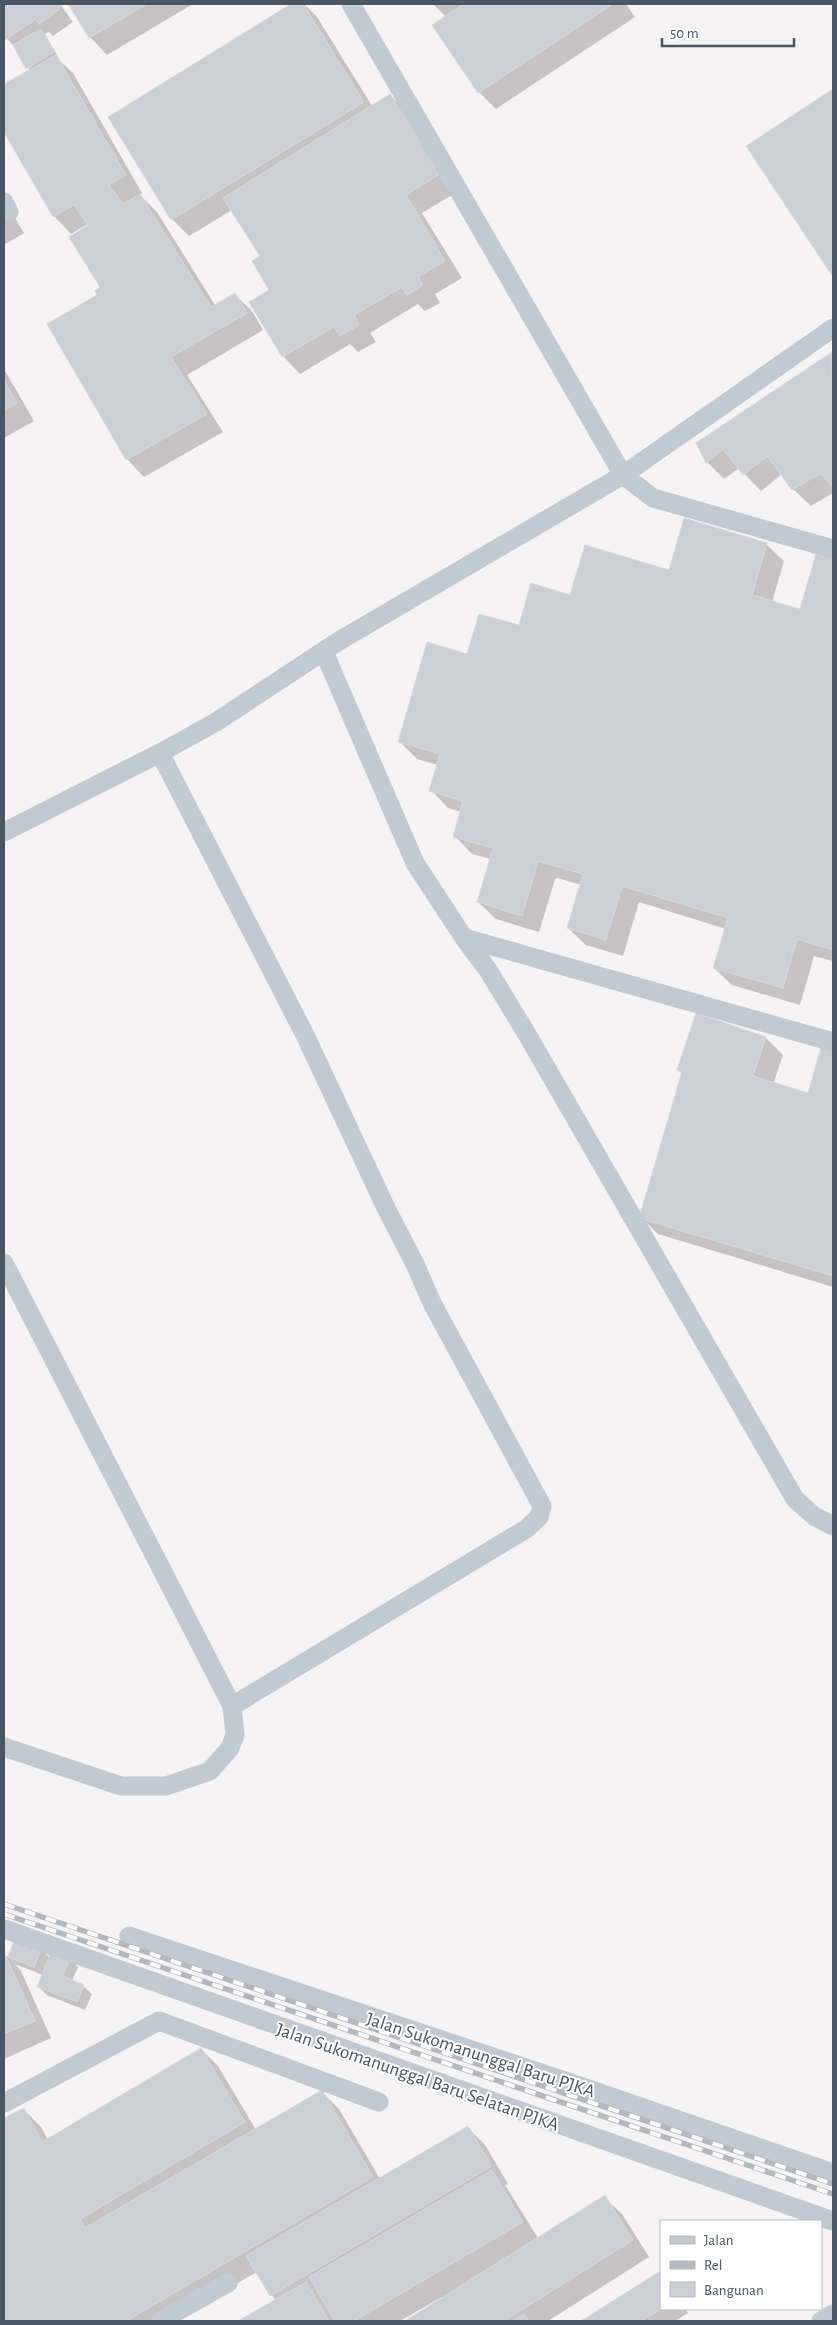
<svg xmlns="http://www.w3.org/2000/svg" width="837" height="2325" viewBox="0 0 837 2325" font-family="'Alegreya Sans',sans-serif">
  <rect width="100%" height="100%" fill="#f5f3f3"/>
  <path fill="#0003" d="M 4,4 L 60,4 L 73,22 L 53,36 L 49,32 L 45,34 L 61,62 L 73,73 L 142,193 L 139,194 L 157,212 L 215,305 L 234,294 L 252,311 L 263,330 L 187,375 L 223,432 L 144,477 L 127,459 L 99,296 L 101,288 L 90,225 L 89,223 L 71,234 L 54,216 L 4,130 L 4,86 L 30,71 L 17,50 L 4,35 Z
    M 70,4 L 193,4 L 107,55 L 90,37 Z
    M 294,4 L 304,4 L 317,17 L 372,106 L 390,95 L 407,112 L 457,192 L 422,213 L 462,278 L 435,294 L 440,303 L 425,311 L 418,304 L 370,333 L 376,342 L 358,352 L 350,344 L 300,374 L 283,356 L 271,291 L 262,257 L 232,210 L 189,236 L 172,219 L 109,117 Z
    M 433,4 L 626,4 L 635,17 L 496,109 L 479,92 L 446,17 Z
    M 833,90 L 833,276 L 748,147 Z
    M 4,199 L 24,233 L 4,245 Z
    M 832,353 L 833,493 L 811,506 L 793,489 L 782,474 L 761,491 L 739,468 L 724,479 L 707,462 L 698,444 Z
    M 4,369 L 34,421 L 4,438 Z
    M 766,544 L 784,561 L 772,602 L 801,611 L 817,556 L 833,561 L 833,961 L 814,956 L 800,1005 L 732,985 L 714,968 L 726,929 L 639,902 L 623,956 L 586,945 L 568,928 L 581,885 L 558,878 L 555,879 L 539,932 L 496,919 L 478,902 L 491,859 L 472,854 L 455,836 L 462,812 L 448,808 L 431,790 L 438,765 L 417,759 L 400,742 L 468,656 L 571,596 L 670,572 Z
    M 697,1015 L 766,1038 L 783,1055 L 773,1084 L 808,1094 L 822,1049 L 833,1053 L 833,1287 L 658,1234 L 641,1217 L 682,1074 L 678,1070 Z
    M 16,1939 L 41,1949 L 50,1958 L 69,1958 L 78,1967 L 72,1981 L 83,1986 L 92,1994 L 85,2010 L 47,1995 L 39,1987 L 43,1975 L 15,1964 L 21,1971 L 51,2038 L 4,2059 L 4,1954 L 9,1958 Z
    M 201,2049 L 218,2066 L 256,2130 L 322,2092 L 339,2109 L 380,2179 L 468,2128 L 485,2145 L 508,2184 L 505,2185 L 538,2238 L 604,2197 L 622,2214 L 649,2257 L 548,2321 L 407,2321 L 443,2299 L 442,2297 L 400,2321 L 240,2321 L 276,2301 L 257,2272 L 172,2321 L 4,2321 L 4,2120 L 24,2110 L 41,2127 L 48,2140 Z
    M 658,2274 L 661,2309 L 685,2309 L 688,2313 L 675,2321 L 583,2321 Z"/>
  <path fill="#cdcfd5" stroke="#d7d9de" d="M 4,4 L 57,4 L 61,8 L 39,24 L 36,19 L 5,40 Z
    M 68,4 L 147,4 L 89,38 Z
    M 291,4 L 303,4 L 364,102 L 171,220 L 108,117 Z
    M 464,4 L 613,4 L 478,93 L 432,25 Z
    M 41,29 L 54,52 L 26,69 L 13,45 Z
    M 56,55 L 126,175 L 109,185 L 123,204 L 140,194 L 211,307 L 235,293 L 247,313 L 171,357 L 207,414 L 126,460 L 47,324 L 97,295 L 95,291 L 100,287 L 69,237 L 88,225 L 74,205 L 53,217 L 4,132 L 4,84 Z
    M 833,89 L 833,277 L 746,146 Z
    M 390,94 L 440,174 L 406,195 L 445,261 L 418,277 L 423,285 L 407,295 L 402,287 L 354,315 L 359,325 L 340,336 L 334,327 L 282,357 L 249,302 L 269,290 L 252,261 L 260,256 L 223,198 Z
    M 832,352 L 833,488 L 821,473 L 792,490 L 767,456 L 743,475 L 723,449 L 706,463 L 696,443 Z
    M 4,380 L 17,403 L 4,411 Z
    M 684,518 L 767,543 L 752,595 L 800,609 L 816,554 L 833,559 L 833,950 L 797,939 L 783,988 L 713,968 L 728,918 L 622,886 L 606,940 L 567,928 L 583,874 L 540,862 L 538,862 L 522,916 L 477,902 L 493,848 L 453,837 L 463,801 L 429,791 L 440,754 L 398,742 L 427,642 L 467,654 L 479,614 L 519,625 L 531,583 L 570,595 L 585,545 L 669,570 Z
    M 696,1013 L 766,1037 L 753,1076 L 808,1093 L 821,1048 L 833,1051 L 833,1276 L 639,1218 L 682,1072 L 677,1070 Z
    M 15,1938 L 42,1948 L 34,1967 L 8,1957 Z
    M 52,1950 L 70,1957 L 63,1976 L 84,1985 L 77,2002 L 37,1987 Z
    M 4,1952 L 35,2021 L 4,2034 Z
    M 201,2048 L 245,2122 L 80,2219 L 85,2228 L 322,2090 L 373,2177 L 131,2318 L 130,2321 L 4,2321 L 4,2118 L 24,2108 L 42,2142 Z
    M 468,2126 L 492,2166 L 270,2296 L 246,2256 Z
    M 492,2170 L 523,2222 L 354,2321 L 335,2321 L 309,2277 Z
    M 605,2195 L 633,2240 L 504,2321 L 405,2321 Z
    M 659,2272 L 661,2276 L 661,2309 L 641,2321 L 581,2321 Z
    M 306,2282 L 329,2321 L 238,2321 Z
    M 524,2314 L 529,2321 L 512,2321 Z"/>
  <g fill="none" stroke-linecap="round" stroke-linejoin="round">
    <path stroke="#c1cad2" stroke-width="19" d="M 351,4 L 623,475 L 653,498 L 833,549
      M 4,202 L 9,212
      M 324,652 L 415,863 L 464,938 L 488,970 L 528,1036 L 795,1499 L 814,1516 L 833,1526
      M 160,753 L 305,1035 L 386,1208 L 415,1264 L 432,1303 L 542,1506 L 539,1517 L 526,1529 L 232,1706
      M 4,832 L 160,753 L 216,722 L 339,641 L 623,475 L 833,328
      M 464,938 L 833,1042
      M 4,1263 L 232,1706 L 235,1735 L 230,1748 L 210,1771 L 166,1786 L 121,1786 L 4,1747
      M 4,1929 L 833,2221
      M 129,1936 L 568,2082 L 833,2173
      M 4,2103 L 159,2021 L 379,2102
      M 160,2321 L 228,2283
      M 821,2321 L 833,2314"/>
    <g stroke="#b5b8bd" stroke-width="5.5">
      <path id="rail" d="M 4,1904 L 833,2184
        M 4,1914 L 833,2194"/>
    </g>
    <use href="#rail" stroke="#fff" stroke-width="4" stroke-dasharray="11" stroke-linecap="butt"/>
  </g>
  <g text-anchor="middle" stroke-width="4" stroke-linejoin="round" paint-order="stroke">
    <g font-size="19" fill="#4a5661" stroke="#fff">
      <text transform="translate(481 2054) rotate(18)" y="7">Jalan Sukomanunggal Baru PJKA</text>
      <text transform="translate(418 2076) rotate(19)" y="7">Jalan Sukomanunggal Baru Selatan PJKA</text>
    </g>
  </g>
  <rect width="837" height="2325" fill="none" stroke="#4a5661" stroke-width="10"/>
  <rect x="660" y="2220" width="162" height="90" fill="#ffffff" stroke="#b7bbc0"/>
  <rect x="670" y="2236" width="25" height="8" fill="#c1cad2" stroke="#b7bbc0"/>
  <text x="704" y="2245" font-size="15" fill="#4a5661">Jalan</text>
  <rect x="670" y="2261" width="25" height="8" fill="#b5b8bd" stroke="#b7bbc0"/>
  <text x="704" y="2270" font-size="15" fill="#4a5661">Rel</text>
  <rect x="670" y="2282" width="25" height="15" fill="#cdcfd5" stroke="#b7bbc0"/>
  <text x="704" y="2295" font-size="15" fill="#4a5661">Bangunan</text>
  <path d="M662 38v8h132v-8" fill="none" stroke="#4a5661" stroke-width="2.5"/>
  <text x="670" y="38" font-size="15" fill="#4a5661" stroke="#ffffff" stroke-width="4" paint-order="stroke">50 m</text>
</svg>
